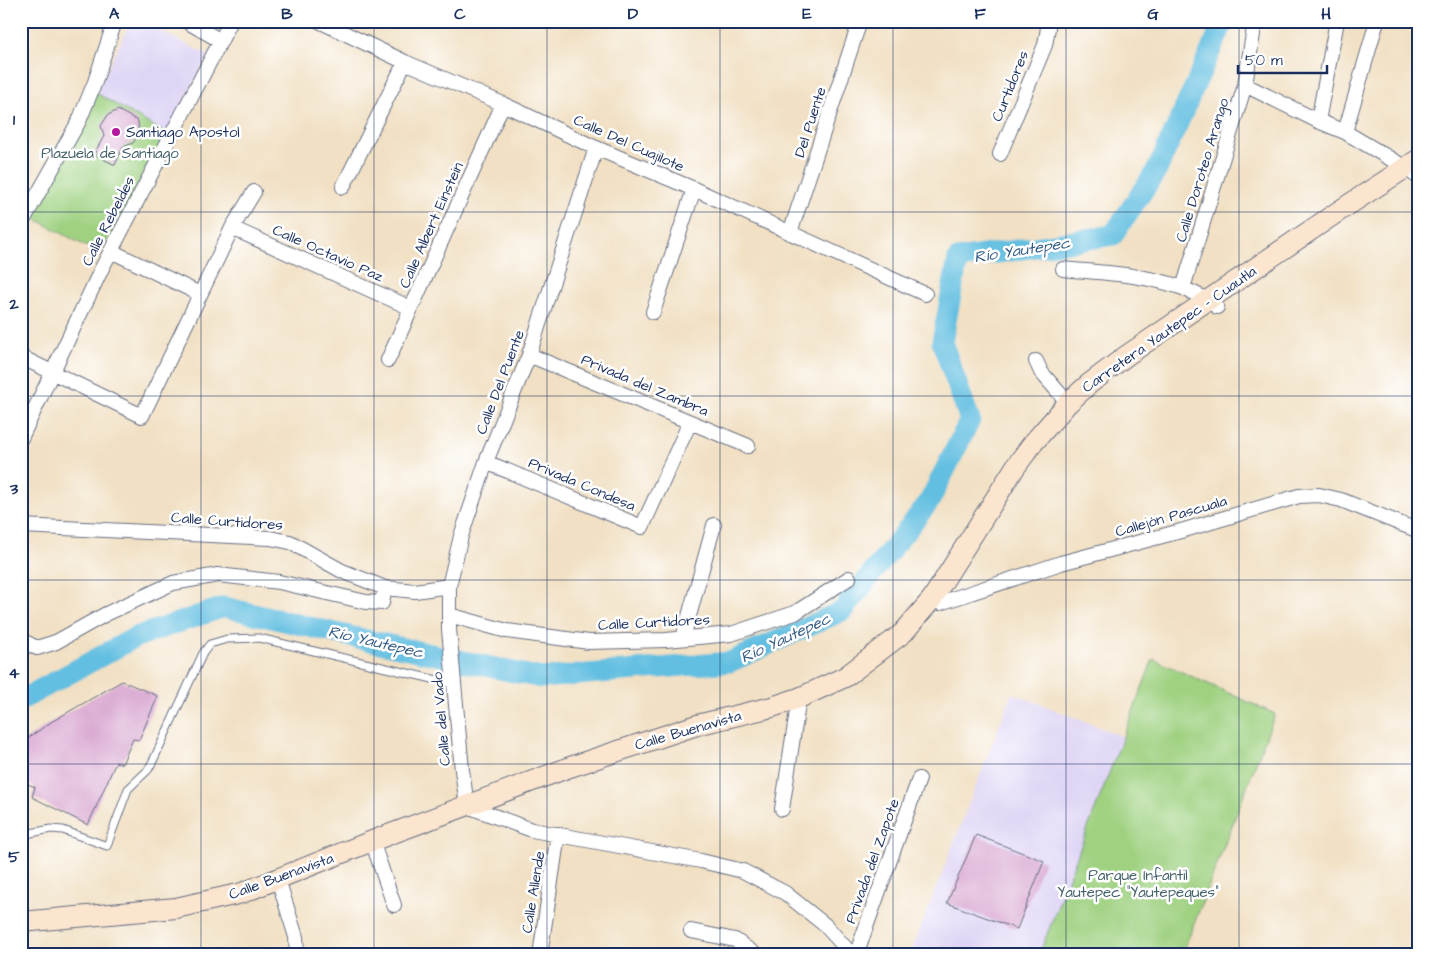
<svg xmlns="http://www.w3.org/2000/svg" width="1440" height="976" viewBox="0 0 1440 976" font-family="'Architects Daughter',sans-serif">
  <rect width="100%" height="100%" fill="#fff"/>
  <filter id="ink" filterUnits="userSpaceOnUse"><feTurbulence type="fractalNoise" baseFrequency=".02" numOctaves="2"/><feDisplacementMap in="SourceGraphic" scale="10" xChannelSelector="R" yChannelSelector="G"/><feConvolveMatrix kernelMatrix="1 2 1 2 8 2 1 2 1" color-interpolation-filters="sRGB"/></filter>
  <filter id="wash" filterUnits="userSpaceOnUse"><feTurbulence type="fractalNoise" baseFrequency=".0096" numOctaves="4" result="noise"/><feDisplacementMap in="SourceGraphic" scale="20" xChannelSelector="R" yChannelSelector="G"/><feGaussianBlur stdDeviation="1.12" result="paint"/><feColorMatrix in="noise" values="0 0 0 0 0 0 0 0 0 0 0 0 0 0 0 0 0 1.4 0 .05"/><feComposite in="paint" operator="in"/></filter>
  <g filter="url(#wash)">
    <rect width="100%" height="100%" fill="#f1e0c3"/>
    <path fill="#dfd5f5" d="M 131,21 L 140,21 L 208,55 L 167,134 L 96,93 Z
      M 1012,693 L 1124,737 L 1039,955 L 910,955 Z"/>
    <path fill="#9fd181" stroke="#5d8070" d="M 96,93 L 167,134 L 100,254 L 32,217 Z
      M 1153,659 L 1275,714 L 1182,955 L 1039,955 Z"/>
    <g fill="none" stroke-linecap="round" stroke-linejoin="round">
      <path stroke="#63bfe1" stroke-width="21" d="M 21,700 L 136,637 L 224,607 L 353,637 L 541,678 L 730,662 L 842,611 L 929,502 L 970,420 L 942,342 L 958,259 L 1113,235 L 1157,170 L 1224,21"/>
    </g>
    <g id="blocks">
      <path fill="#d6a1ce" d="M 118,110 L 138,121 L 139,134 L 133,143 L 123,147 L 115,165 L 94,154 L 104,136 L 101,126 L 108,115 Z
        M 122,681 L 158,696 L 139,740 L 133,739 L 122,764 L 116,762 L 88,825 L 32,797 L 35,787 L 21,781 L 21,743 L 51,722 Z
        M 976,835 L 1044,861 L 1017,929 L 947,903 Z"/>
    </g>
  </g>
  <g filter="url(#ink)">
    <use href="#blocks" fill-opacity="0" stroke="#666d81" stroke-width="1"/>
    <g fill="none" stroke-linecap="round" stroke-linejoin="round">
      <g stroke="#666d81" stroke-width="9">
        <path id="lane" d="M 21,835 L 51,829 L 63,830 L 107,846 L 128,789 L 148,770 L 153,761 L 203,653 L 210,644 L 227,639 L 259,638 L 454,684"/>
      </g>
      <g stroke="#666d81" stroke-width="16">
        <path id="street" d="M 186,21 L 221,41
          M 319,21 L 405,62 L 503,104 L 596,148 L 694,189 L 925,294
          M 1245,85 L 1318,121 L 1345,132 L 1406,168 L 1419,178
          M 1318,121 L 1337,21
          M 1345,132 L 1377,21
          M 596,148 L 529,355 L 486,462 L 461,536 L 449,586 L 449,629 L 462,770 L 467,806 L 532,830 L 701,861 L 743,871 L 785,893 L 825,925 L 852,955
          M 1000,154 L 1045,45 L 1048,28 L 1046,21
          M 343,187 L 405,62
          M 21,224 L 79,121 L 95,82 L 115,21
          M 232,228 L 411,308
          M 790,233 L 860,21
          M 111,251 L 200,294
          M 1063,269 C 1103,273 1144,274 1183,288
          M 1217,307 L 1208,300 L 1183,288 L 1245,85 L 1255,21
          M 653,312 L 694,189
          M 529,355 L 748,446
          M 21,357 L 142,416 L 232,228 L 254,192
          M 388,360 L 503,104
          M 1036,361 L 1041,372 L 1068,403
          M 21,438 L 102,268 L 231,21
          M 486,462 L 642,527 L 690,422
          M 21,526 L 270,538 L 290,542 L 342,571 L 385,588 L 415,591 L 449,586
          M 932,599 L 940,603 L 1061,563 L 1181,531 L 1299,496 L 1319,495 L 1341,500 L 1419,531
          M 449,615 L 507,631 L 589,642 L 666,640 L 731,634 L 795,613 L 849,578
          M 683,638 L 714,525
          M 21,640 L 37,648 L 56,642 L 106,614 L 173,583 L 218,575 L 279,582 L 366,602 L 382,603 L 385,588
          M 782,809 L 799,698
          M 372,841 L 394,905
          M 278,879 L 296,937 L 297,955
          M 691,931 L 735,940 L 756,955
          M 540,955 L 558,834
          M 856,955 L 919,779"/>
      </g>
      <g stroke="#666d81" stroke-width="22">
        <path id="secondary" d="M 21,922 L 176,908 L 242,893 L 372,841 L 570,767 L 697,725 L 772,707 L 799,698 L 845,677 L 903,633 L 932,599 L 1016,466 L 1033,443 L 1068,403 L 1089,384 L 1126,356 L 1339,211 L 1419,159"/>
      </g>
      <use href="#lane" stroke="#fff" stroke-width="7"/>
      <use href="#street" stroke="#fff" stroke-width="14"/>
      <use href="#secondary" stroke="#fbe5cf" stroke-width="20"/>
    </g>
  </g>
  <path fill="none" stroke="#1b2f5e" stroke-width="1" stroke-opacity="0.55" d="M 201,21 L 201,955M 374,21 L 374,955M 547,21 L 547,955M 720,21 L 720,955M 893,21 L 893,955M 1066,21 L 1066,955M 1239,21 L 1239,955M 21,212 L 1419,212M 21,396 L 1419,396M 21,580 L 1419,580M 21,764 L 1419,764"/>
  <circle fill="#b5179e" stroke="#fff" stroke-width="2" cx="116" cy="132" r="5"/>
  <g text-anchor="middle" stroke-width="5" stroke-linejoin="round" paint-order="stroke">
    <g font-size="15" fill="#1b2f5e" stroke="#fff">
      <text transform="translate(1010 86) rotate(-68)" y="5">Curtidores</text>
      <text transform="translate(810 122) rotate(-72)" y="5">Del Puente</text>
      <text transform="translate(629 143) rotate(24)" y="5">Calle Del Cuajilote</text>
      <text transform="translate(1202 170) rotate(-73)" y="5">Calle Doroteo Arango</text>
      <text transform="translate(108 221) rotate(-63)" y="5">Calle Rebeldes</text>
      <text transform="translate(431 225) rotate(-66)" y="5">Calle Albert Einstein</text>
      <text transform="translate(328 253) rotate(24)" y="5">Calle Octavio Paz</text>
      <text transform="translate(1169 329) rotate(-35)" y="5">Carretera Yautepec - Cuautla</text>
      <text transform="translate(500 382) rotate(-69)" y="5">Calle Del Puente</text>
      <text transform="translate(645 385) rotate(23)" y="5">Privada del Zambra</text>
      <text transform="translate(582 484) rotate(23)" y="5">Privada Condesa</text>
      <text transform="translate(1171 516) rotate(-16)" y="5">Callejón Pascuala</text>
      <text transform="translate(227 521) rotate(4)" y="5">Calle Curtidores</text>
      <text transform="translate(654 622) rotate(-3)" y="5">Calle Curtidores</text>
      <text transform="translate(441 719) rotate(-95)" y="5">Calle del Vado</text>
      <text transform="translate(688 730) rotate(-16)" y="5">Calle Buenavista</text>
      <text transform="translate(872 861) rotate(-70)" y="5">Privada del Zapote</text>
      <text transform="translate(281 876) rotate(-20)" y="5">Calle Buenavista</text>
      <text transform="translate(533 892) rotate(-81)" y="5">Calle Allende</text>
    </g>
    <g font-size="15" fill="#1b2f5e" stroke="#fff" text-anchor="start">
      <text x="126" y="137">Santiago Apostol</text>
    </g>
    <g font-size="15" fill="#436068" stroke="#fff">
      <text x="110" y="158">Plazuela de Santiago</text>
      <text x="1138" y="880">Parque Infantil<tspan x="1138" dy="17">Yautepec "Yautepeques"</tspan></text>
    </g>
    <g font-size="16" font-style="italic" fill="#315a85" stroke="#fff">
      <text transform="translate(1022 249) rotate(-9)" y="6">Río Yautepec</text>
      <text transform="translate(785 637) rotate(-25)" y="6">Río Yautepec</text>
      <text transform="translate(376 641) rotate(13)" y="6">Río Yautepec</text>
    </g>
  </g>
  <rect width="1440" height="976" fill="none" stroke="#fff" stroke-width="55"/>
  <path d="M1238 65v8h89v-8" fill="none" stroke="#1b2f5e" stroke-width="2.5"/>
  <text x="1245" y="65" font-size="15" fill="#1b2f5e" stroke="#ffffff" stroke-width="4" paint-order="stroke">50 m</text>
  <rect x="28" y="28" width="1384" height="920" fill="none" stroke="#1b2f5e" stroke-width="2"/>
  <g font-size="16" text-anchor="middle" font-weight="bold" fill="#1b2f5e">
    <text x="114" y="19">A</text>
    <text x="287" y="19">B</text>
    <text x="460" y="19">C</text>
    <text x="633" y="19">D</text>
    <text x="807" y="19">E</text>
    <text x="980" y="19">F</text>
    <text x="1153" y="19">G</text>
    <text x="1326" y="19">H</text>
    <text x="14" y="125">1</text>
    <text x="14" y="309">2</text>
    <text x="14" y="494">3</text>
    <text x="14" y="678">4</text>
    <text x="14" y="862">5</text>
  </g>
</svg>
